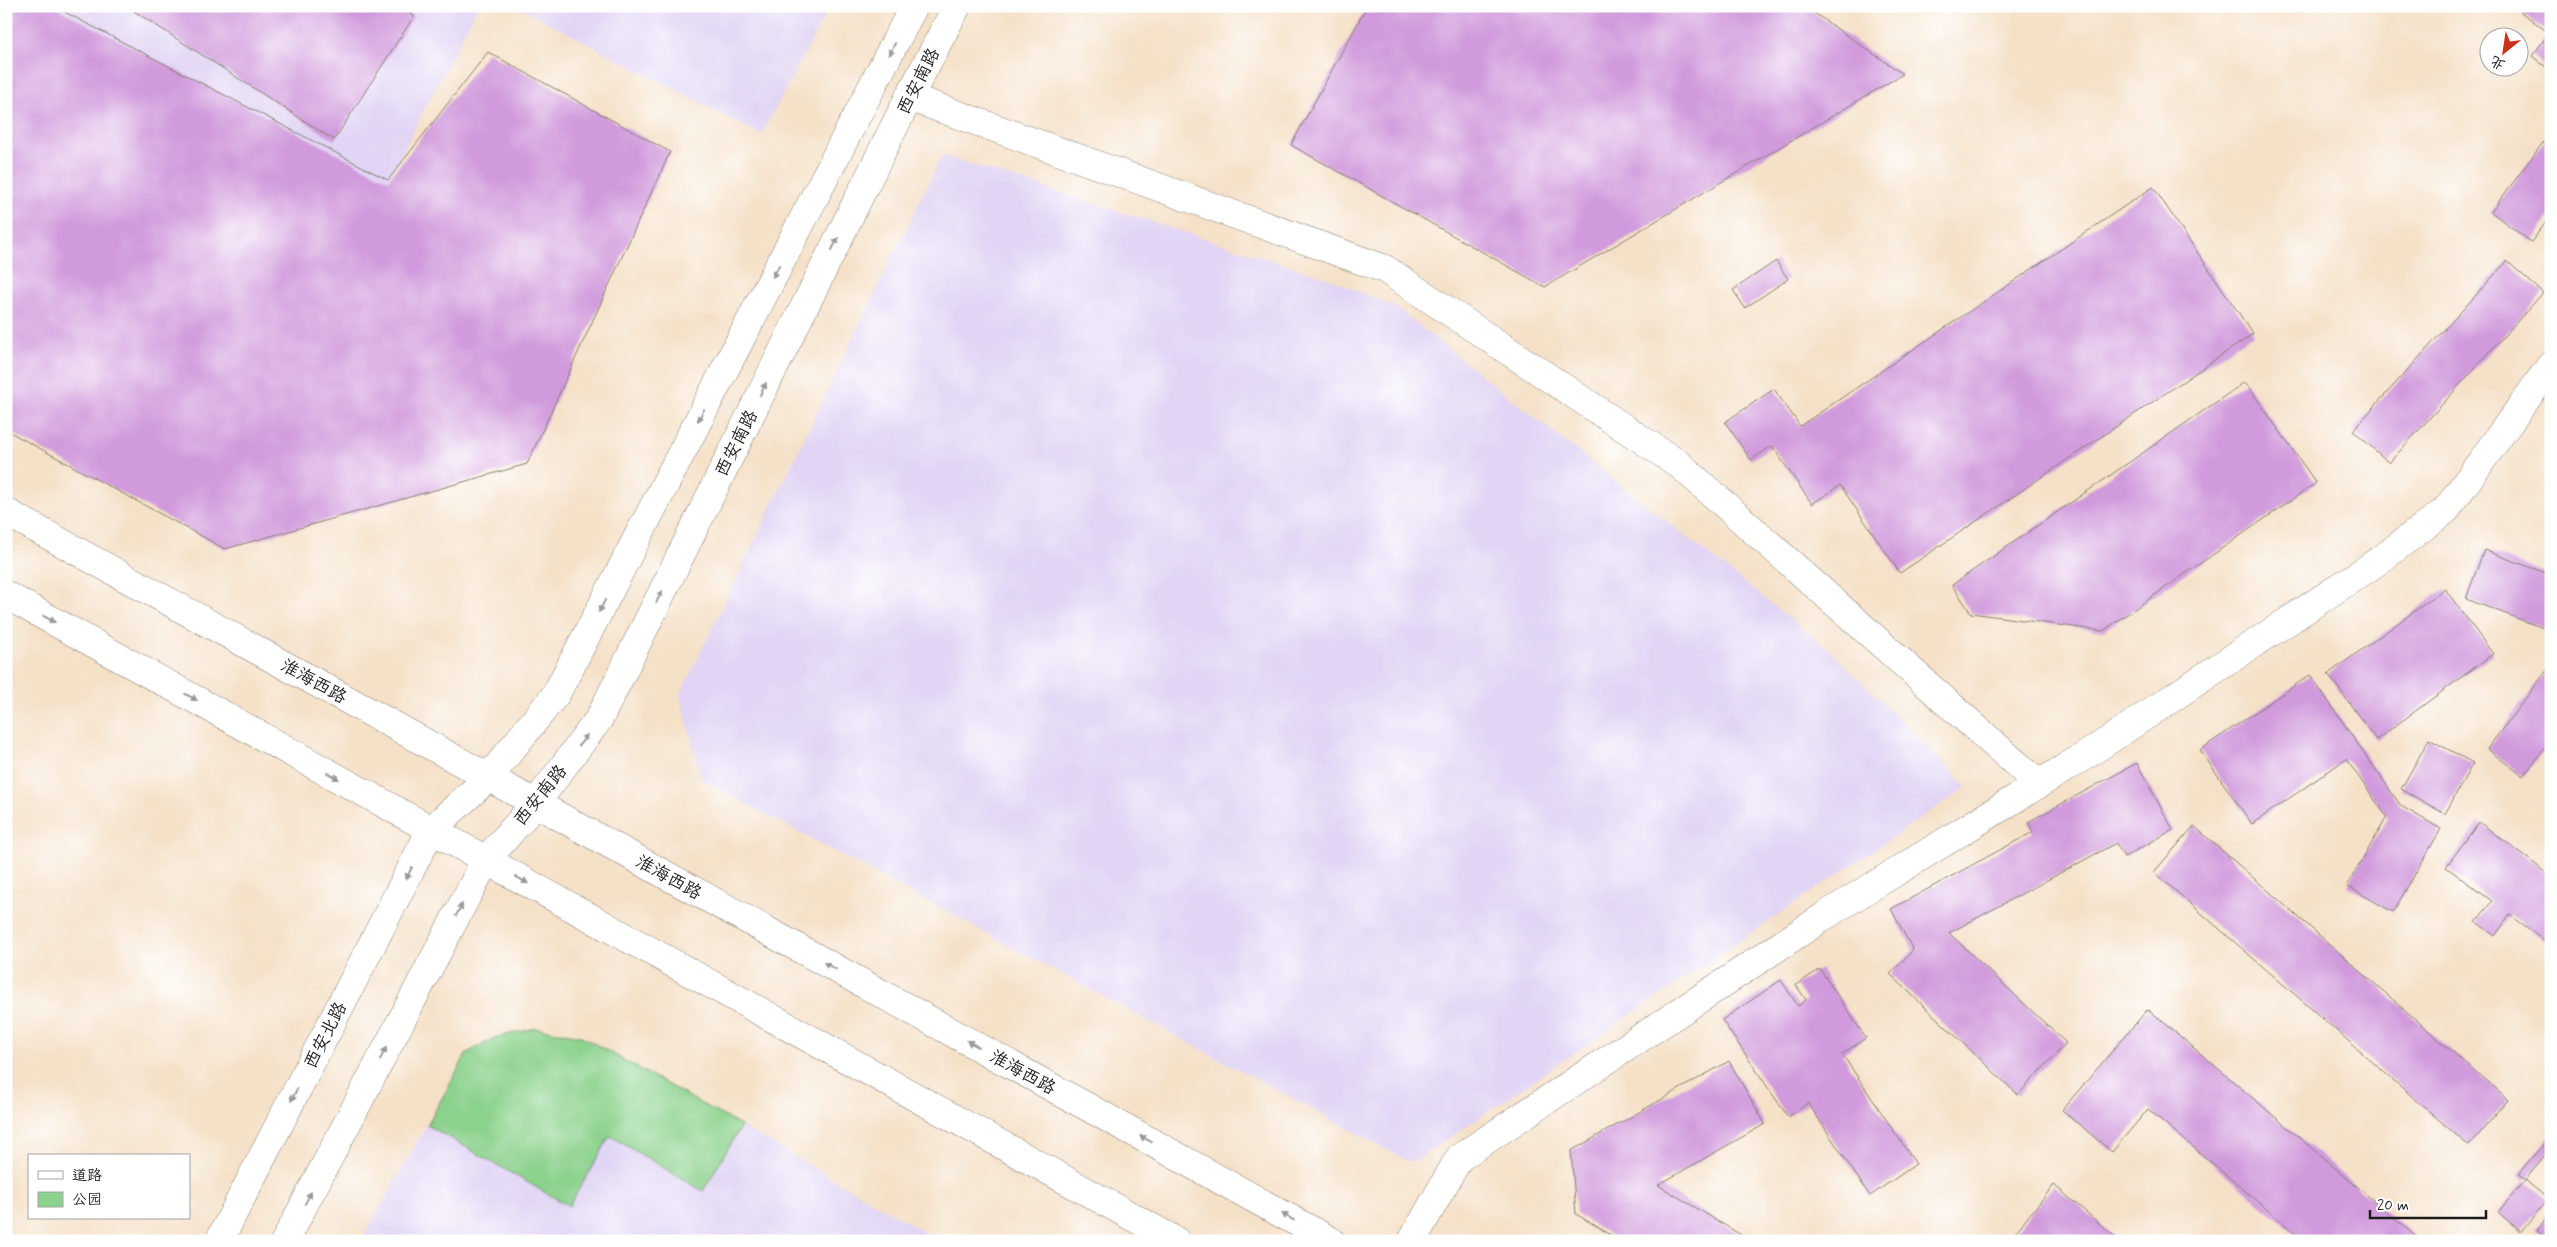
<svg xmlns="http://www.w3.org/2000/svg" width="2557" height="1247" viewBox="0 0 2557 1247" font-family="Mynerve,'LXGW WenKai TC',sans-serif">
  <rect width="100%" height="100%" fill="#fff"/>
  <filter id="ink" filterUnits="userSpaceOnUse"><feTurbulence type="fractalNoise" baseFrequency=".02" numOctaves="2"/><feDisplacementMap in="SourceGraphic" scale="10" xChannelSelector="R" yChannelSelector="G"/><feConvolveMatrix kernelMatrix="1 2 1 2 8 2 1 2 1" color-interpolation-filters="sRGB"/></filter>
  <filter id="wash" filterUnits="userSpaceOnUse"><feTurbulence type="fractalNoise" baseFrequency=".0096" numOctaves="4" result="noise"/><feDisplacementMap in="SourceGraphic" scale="20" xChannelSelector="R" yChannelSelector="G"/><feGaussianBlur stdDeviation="1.12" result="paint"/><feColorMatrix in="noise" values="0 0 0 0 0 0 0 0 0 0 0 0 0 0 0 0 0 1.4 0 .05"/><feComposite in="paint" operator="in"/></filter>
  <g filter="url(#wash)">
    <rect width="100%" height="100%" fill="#f5e1c8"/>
    <path fill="#e1d4f4" d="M 53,6 L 478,6 L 388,180 Z
      M 517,6 L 830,6 L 761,135 Z
      M 942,155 L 1328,278 L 1395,307 L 1832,652 L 1967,787 L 1412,1163 L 702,780 L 680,695 Z
      M 427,1125 L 569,1206 L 609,1136 L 703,1190 L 741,1126 L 940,1241 L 361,1241 Z"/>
    <path fill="#8bd28c" stroke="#547754" d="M 536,1028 L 581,1036 L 741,1126 L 703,1191 L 610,1136 L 569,1206 L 427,1125 L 467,1053 L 497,1037 Z"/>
    <g id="blocks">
      <path fill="#d09adc" d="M 6,6 L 53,6 L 388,180 L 488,52 L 670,152 L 527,464 L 225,549 L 6,430 Z
        M 126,6 L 398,6 L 414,16 L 334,140 Z
        M 1367,6 L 1804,6 L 1903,74 L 1545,287 L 1291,145 Z
        M 2513,6 L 2551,6 L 2551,71 L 2532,56 L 2549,33 Z
        M 2551,132 L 2551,216 L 2531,242 L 2491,212 Z
        M 2153,187 L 2253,334 L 1900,573 L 1840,485 L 1812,504 L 1772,446 L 1751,460 L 1725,422 L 1774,389 L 1800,426 Z
        M 1776,261 L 1788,279 L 1745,308 L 1733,290 Z
        M 2507,261 L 2543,293 L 2389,463 L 2353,430 Z
        M 2245,382 L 2316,483 L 2103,631 L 1971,613 L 1952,585 Z
        M 2484,550 L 2551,575 L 2551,631 L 2466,599 Z
        M 2445,589 L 2493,654 L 2376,740 L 2328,674 Z
        M 2551,665 L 2551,741 L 2523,776 L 2487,749 Z
        M 2310,675 L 2401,806 L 2441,829 L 2393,912 L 2347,886 L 2387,817 L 2346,759 L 2252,824 L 2200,750 Z
        M 2429,739 L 2473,763 L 2445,814 L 2401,789 Z
        M 2137,763 L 2173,830 L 2124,857 L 2116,843 L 1949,933 L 2066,1043 L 2018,1095 L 1890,974 L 1913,950 L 1891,909 L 2033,832 L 2028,822 Z
        M 2479,822 L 2551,876 L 2551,945 L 2510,915 L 2495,936 L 2476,922 L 2492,901 L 2446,867 Z
        M 2194,826 L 2508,1100 L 2469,1146 L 2154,872 Z
        M 1820,969 L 1866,1038 L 1842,1054 L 1916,1164 L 1870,1196 L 1808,1103 L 1788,1117 L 1722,1020 L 1781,980 L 1798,1006 L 1806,1000 L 1796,985 Z
        M 2148,1009 L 2421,1241 L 2304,1241 L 2148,1109 L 2112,1152 L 2062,1110 Z
        M 1729,1061 L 1765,1124 L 1658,1185 L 1751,1241 L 1621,1241 L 1576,1214 L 1571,1151 Z
        M 2551,1135 L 2551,1149 L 2525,1180 L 2548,1199 L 2521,1232 L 2498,1212 L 2525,1180 L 2518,1174 Z
        M 2054,1185 L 2120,1241 L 2008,1241 Z
        M 2551,1214 L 2551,1241 L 2550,1241 L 2537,1230 Z"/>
    </g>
  </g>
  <g filter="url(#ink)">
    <use href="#blocks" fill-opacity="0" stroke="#887e72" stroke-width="1"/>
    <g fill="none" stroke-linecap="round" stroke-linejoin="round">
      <g stroke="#887e72" stroke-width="29">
        <path id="minor" d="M 909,97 L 1385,269 L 1680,465 L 2039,784
          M 1412,1241 L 1459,1158 L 1834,910 L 2091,752 L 2377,562 L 2446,510 L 2551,365"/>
      </g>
      <g stroke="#887e72" stroke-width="29">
        <path id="major" d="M 6,512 L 1331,1241
          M 6,595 L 1176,1241
          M 219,1241 L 431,830 L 489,777 L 556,694 L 914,6
          M 285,1241 L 486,860 L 536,803 L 599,719 L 909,97 L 957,6"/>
      </g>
      <use href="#minor" stroke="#fff" stroke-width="28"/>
      <use href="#major" stroke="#fff" stroke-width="28"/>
    </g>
    <defs><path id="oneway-solid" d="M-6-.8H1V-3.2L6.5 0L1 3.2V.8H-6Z" transform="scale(1.25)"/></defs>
    <g fill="#999">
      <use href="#oneway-solid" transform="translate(892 49) rotate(118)"/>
      <use href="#oneway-solid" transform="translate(835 244) rotate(-63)"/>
      <use href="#oneway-solid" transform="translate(776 271) rotate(118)"/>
      <use href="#oneway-solid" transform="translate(763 389) rotate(-63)"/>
      <use href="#oneway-solid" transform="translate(701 415) rotate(118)"/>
      <use href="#oneway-solid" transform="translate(659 597) rotate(-63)"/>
      <use href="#oneway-solid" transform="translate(602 606) rotate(118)"/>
      <use href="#oneway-solid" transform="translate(49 619) rotate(29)"/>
      <use href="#oneway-solid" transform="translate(191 697) rotate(29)"/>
      <use href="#oneway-solid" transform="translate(583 740) rotate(-54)"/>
      <use href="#oneway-solid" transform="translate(333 776) rotate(29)"/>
      <use href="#oneway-solid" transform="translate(409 873) rotate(117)"/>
      <use href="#oneway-solid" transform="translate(522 880) rotate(29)"/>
      <use href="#oneway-solid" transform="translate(459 910) rotate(-62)"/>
      <use href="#oneway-solid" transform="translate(830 966) rotate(-151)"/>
      <use href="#oneway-solid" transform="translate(973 1044) rotate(-151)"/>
      <use href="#oneway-solid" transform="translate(383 1054) rotate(-62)"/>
      <use href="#oneway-solid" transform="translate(294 1095) rotate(117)"/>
      <use href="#oneway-solid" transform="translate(1146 1139) rotate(-151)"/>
      <use href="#oneway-solid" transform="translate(308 1198) rotate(-62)"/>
      <use href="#oneway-solid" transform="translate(1288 1217) rotate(-151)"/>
    </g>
  </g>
  <g text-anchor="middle" stroke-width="5" stroke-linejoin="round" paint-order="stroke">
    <g font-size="18" fill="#1c1c1c" stroke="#fff">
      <text transform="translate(918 81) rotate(-63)" y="6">西安南路</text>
      <text transform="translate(736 443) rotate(-63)" y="6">西安南路</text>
      <text transform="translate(314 681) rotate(29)" y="6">淮海西路</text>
      <text transform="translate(540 795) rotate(-51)" y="6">西安南路</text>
      <text transform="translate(669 877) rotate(29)" y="6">淮海西路</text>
      <text transform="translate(325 1035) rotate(-63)" y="6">西安北路</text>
      <text transform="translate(1023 1072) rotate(29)" y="6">淮海西路</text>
    </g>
  </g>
  <rect width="2557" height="1247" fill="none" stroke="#fff" stroke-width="25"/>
  <rect x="28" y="1154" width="162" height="65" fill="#ffffff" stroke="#a4a4a4"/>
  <rect x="38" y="1171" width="25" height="8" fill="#ffffff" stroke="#a4a4a4"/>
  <text x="72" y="1180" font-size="15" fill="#1c1c1c">道路</text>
  <rect x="38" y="1192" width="25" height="15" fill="#8bd28c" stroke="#a4a4a4"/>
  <text x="72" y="1204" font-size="15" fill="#1c1c1c">公园</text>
  <g transform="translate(2504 52) rotate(210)"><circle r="24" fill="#ffffff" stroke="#a4a4a4"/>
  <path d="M0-4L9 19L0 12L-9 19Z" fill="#c8321e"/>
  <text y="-8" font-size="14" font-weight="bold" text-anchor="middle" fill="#1c1c1c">北</text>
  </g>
  <path d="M2370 1210v8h116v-8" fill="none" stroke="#1c1c1c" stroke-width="2.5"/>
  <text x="2377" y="1210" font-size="15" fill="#1c1c1c" stroke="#ffffff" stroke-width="4" paint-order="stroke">20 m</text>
</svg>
